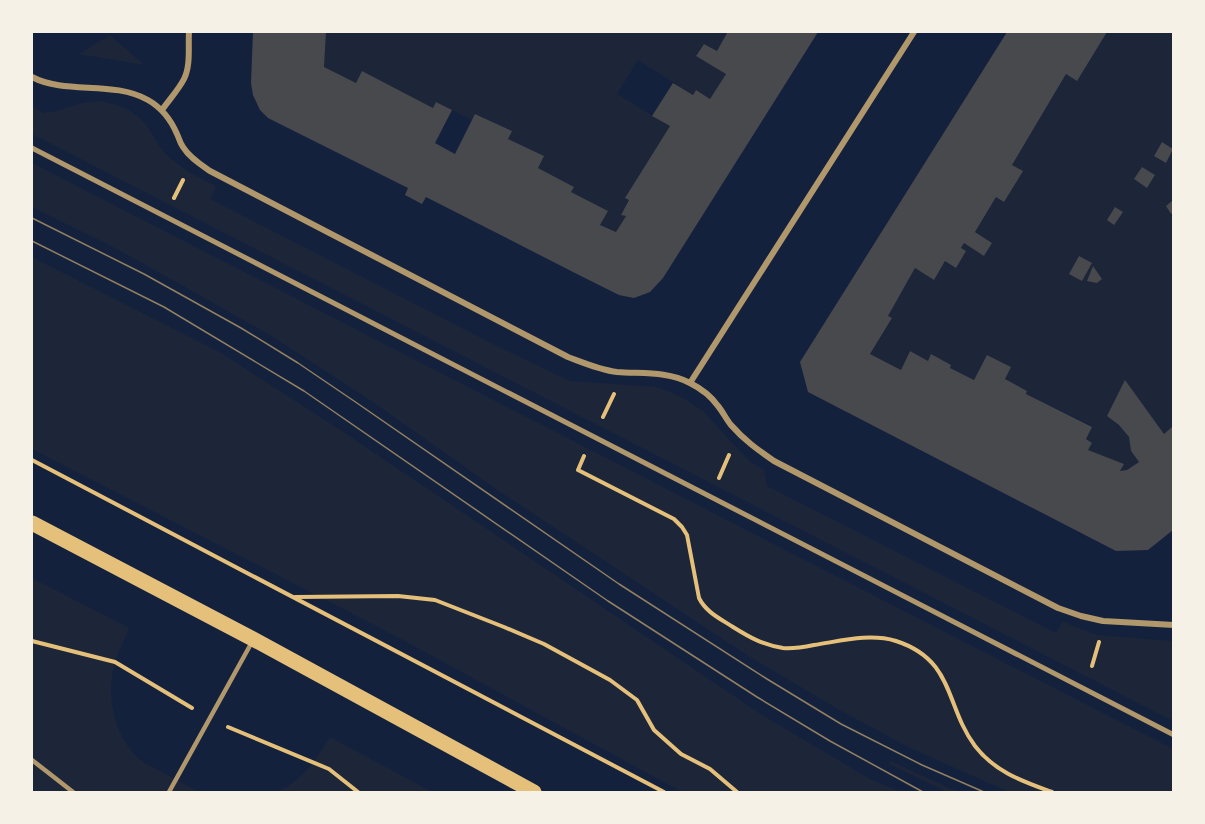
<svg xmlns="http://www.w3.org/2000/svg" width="1205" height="824" viewBox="0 0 1205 824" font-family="'DejaVu Sans',sans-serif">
  <rect width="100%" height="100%" fill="#14213d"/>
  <path fill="#1d2539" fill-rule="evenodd" d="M 326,32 L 725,32 L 727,33 L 717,51 L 704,44 L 696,55 L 726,74 L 710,99 L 696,90 L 693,95 L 638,60 L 617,94 L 670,126 L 625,198 L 629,200 L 621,214 L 626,216 L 616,232 L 600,225 L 607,211 L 571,192 L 574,187 L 538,168 L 544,156 L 508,139 L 511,130 L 476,114 L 472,120 L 436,102 L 433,108 L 362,71 L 356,83 L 324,67 Z
    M 1107,32 L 1173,32 L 1173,149 L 1162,142 L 1154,155 L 1166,163 L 1173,151 L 1173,200 L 1166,206 L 1171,214 L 1174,212 L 1173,426 L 1164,434 L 1125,381 L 1107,416 L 1119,425 L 1129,437 L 1131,451 L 1139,462 L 1127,470 L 1120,471 L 1123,464 L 1088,450 L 1092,443 L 1086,439 L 1092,426 L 1026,394 L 1027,391 L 1005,379 L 1010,367 L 988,355 L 974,380 L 950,368 L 951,365 L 928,361 L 910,351 L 901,370 L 870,354 L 892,319 L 888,316 L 915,268 L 934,280 L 945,261 L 965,251 L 961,248 L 964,243 L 985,255 L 992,243 L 975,232 L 996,197 L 1022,171 L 1012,165 L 1066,74 L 1077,80 ZM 1142,167 L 1155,176 L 1147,187 L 1135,180 Z
    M 110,35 L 144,65 L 79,54 Z
    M 100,101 C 119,105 133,109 146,125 C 154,135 158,147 168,156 C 183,170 198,177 216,186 L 210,199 L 495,345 L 570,381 L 656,387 L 670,392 L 685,399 L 703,411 L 749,461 L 764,470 L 767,486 L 1056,633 L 1063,621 L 1073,626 L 1097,635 L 1173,641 L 1173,721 L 32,134 L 32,106 L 44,113 L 57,111 L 82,103 Z
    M 32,163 L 1173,749 L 1173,792 L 1009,792 L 908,747 L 836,708 L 750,657 L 499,491 L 370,400 L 270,335 L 119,250 L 32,207 Z
    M 32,257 L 221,353 L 348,435 L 762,715 L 870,779 L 900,792 L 682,792 L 390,633 L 32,449 Z
    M 32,578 L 129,628 C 125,640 118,651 115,663 C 105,695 114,739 142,761 C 146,765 153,767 158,770 C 172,777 185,785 199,792 L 32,792 Z
    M 330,737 L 432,792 L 277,792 C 302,781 316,760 330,737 Z
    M 890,761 L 958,792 L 947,792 L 889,764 Z"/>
  <path fill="#48494c" d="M 253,32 L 326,32 L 324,67 L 356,83 L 362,71 L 433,108 L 436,102 L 452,110 L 435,143 L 455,154 L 475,114 L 512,131 L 508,139 L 544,156 L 538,168 L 574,187 L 571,192 L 608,211 L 600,225 L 616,232 L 626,216 L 621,215 L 629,200 L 625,198 L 670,126 L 652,116 L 673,83 L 693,95 L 696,90 L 710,99 L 726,74 L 696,56 L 704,44 L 717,51 L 727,33 L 724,32 L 818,32 L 663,278 L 650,292 L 634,298 L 619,295 L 575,273 L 426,197 L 422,204 L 405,195 L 408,188 L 268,118 L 260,110 L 253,95 L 251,83 Z
    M 1007,32 L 1107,32 L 1077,81 L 1066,74 L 1012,165 L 1023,171 L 1004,202 L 996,197 L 975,232 L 992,243 L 984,256 L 964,243 L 961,248 L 966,251 L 956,268 L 945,261 L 934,280 L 915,268 L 888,316 L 892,318 L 870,354 L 901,370 L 910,351 L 928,361 L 931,354 L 951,365 L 950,368 L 974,380 L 987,355 L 1011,367 L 1005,379 L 1027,391 L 1026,394 L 1092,427 L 1086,439 L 1092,443 L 1088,450 L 1124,464 L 1120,471 L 1127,470 L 1139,462 L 1131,451 L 1129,437 L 1119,425 L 1107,416 L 1125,380 L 1164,434 L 1173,426 L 1173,530 L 1148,550 L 1116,551 L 808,392 L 800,362 Z
    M 1162,142 L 1173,149 L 1166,163 L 1154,156 Z
    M 1142,167 L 1155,175 L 1147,188 L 1134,179 Z
    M 1173,200 L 1173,212 L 1171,214 L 1166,206 Z
    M 1115,207 L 1123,212 L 1114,225 L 1107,220 Z
    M 1079,256 L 1092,263 L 1082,281 L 1069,274 Z
    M 1093,266 L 1102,279 L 1097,283 L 1087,281 Z"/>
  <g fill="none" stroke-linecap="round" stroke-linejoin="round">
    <path stroke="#e5c07b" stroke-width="4" d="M 174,198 L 183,180
      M 603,417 L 614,394
      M 584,456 L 578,470 L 674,519 L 682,527 L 687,535 L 699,598 C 706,612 719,618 733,627 C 749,637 763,645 783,648 C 793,649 804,647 814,645 C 841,641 869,633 896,641 C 955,660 945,706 975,746 C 995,772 1022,781 1052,792
      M 32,460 L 664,792
      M 719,478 L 729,455
      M 295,597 L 398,596 L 435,600 L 504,627 L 544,644 L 610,680 L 637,700 L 654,730 L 681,754 L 710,769 L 737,792
      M 32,641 L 115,662 L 192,708
      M 1092,666 L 1099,642
      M 228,727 L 329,769 L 358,792"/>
    <path stroke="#b1986c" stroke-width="4.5" d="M 32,760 L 73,792
      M 169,792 L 252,642"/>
    <path stroke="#b1986c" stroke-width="5" d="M 32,148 L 1174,735"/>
    <path stroke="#b1986c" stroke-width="6" d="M 32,77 C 66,95 113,80 148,100 C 162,108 171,120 177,134 C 179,138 180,143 183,147 C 189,157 200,164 210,171 L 568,357 C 584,363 600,370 617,372 C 642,374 667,371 690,383 C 700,388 711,396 718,406 C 723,412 726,419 731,425 C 744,440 758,450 774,461 L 1058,608 L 1081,616 L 1103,621 L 1174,625
      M 162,110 C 169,100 179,89 184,79 C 191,65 188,46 189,32
      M 690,383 L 914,32"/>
    <path stroke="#e5c07b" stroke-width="15" d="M 32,523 L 253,639 L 534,792"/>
    <path stroke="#918062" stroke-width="1.5" d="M 32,218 L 144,274 L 241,328 L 298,363 L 354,401 L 619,584 L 767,679 L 841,724 L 922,765 L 984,792
      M 32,241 L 164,307 L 304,391 L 608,601 L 757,697 L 830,741 L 923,792"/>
  </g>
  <rect width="1205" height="824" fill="none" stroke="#f6f1e7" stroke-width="66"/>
</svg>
